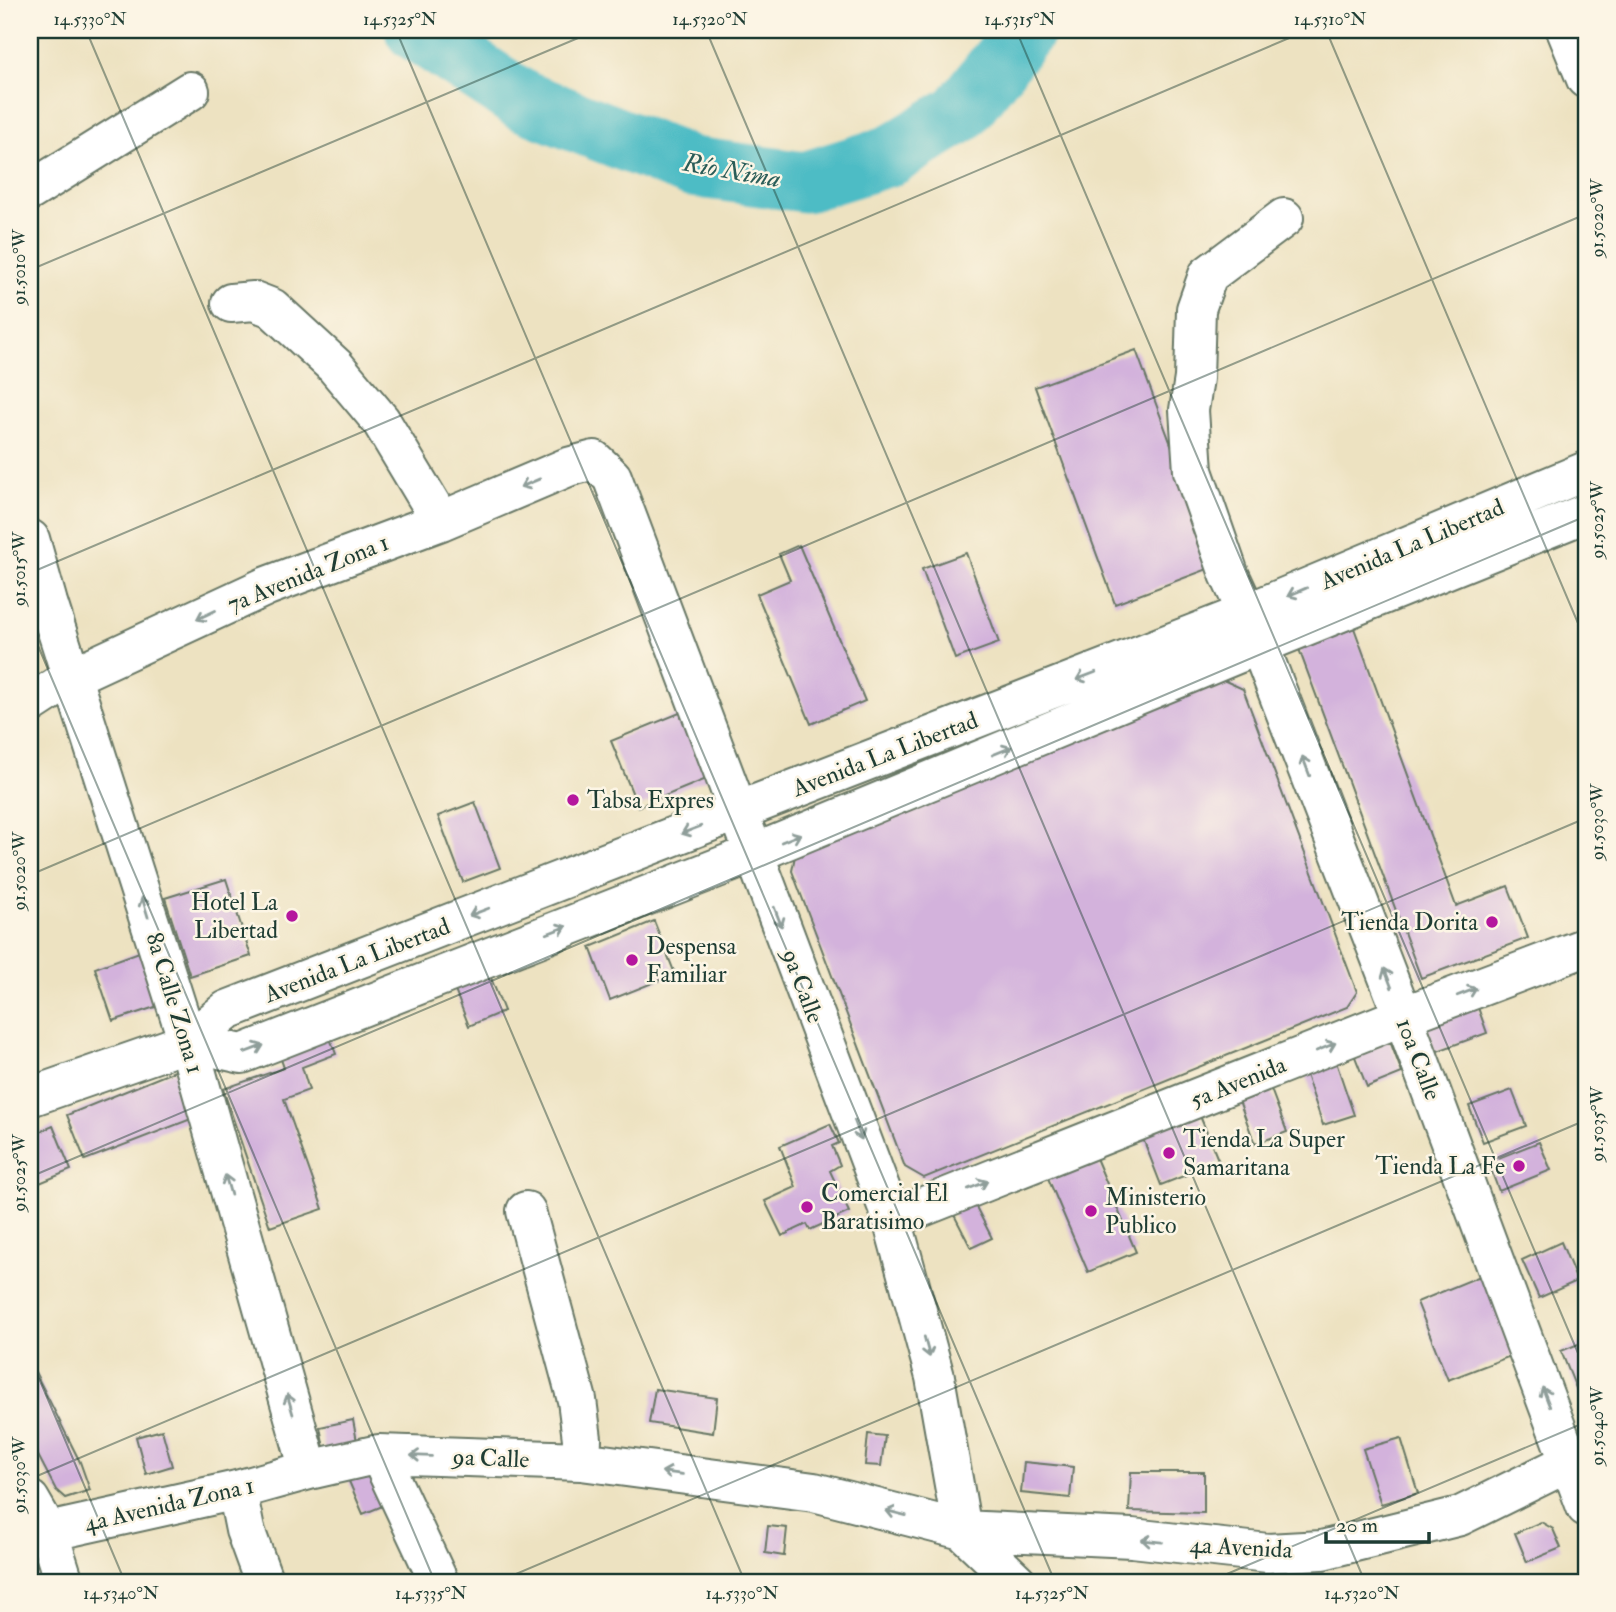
<svg xmlns="http://www.w3.org/2000/svg" width="1616" height="1612" viewBox="0 0 1616 1612" font-family="'IM FELL Double Pica',serif">
  <rect width="100%" height="100%" fill="#fcf5e5"/>
  <filter id="ink" filterUnits="userSpaceOnUse"><feTurbulence type="fractalNoise" baseFrequency=".0143" numOctaves="2"/><feDisplacementMap in="SourceGraphic" scale="14" xChannelSelector="R" yChannelSelector="G"/><feConvolveMatrix kernelMatrix="1 2 1 2 8 2 1 2 1" color-interpolation-filters="sRGB"/></filter>
  <filter id="wash" filterUnits="userSpaceOnUse"><feTurbulence type="fractalNoise" baseFrequency=".00686" numOctaves="4" result="noise"/><feDisplacementMap in="SourceGraphic" scale="28" xChannelSelector="R" yChannelSelector="G"/><feGaussianBlur stdDeviation="1.57" result="paint"/><feColorMatrix in="noise" values="0 0 0 0 0 0 0 0 0 0 0 0 0 0 0 0 0 1.4 0 .05"/><feComposite in="paint" operator="in"/></filter>
  <g filter="url(#wash)">
    <rect width="100%" height="100%" fill="#ede2c1"/>
    <g fill="none" stroke-linecap="round" stroke-linejoin="round">
      <path stroke="#4dbcc5" stroke-width="61" d="M 415,30 L 523,101 L 692,167 L 805,182 L 892,155 L 960,113 L 1025,30"/>
    </g>
    <g id="blocks">
      <path fill="#d3b2dc" d="M 1136,350 L 1216,566 L 1115,604 L 1035,387 Z
        M 799,545 L 865,701 L 811,724 L 757,594 L 790,580 L 779,554 Z
        M 966,553 L 999,643 L 955,659 L 922,569 Z
        M 1354,628 L 1456,906 L 1508,886 L 1528,938 L 1421,978 L 1299,649 Z
        M 1221,679 L 1243,689 L 1357,992 L 1347,1007 L 924,1178 L 905,1167 L 792,871 L 797,846 Z
        M 682,712 L 709,778 L 638,807 L 611,741 Z
        M 475,802 L 500,868 L 463,882 L 438,816 Z
        M 226,879 L 251,956 L 190,976 L 165,898 Z
        M 654,921 L 675,974 L 610,1000 L 590,947 Z
        M 142,951 L 161,1005 L 113,1021 L 95,968 Z
        M 487,968 L 504,1011 L 469,1026 L 452,983 Z
        M 1475,999 L 1487,1033 L 1435,1052 L 1423,1018 Z
        M 324,1023 L 336,1054 L 302,1067 L 309,1090 L 284,1099 L 323,1209 L 270,1227 L 223,1089 L 284,1068 L 275,1042 Z
        M 1388,1036 L 1402,1073 L 1367,1087 L 1352,1049 Z
        M 1335,1059 L 1354,1115 L 1323,1125 L 1304,1069 Z
        M 175,1071 L 187,1084 L 199,1116 L 85,1160 L 67,1115 Z
        M 1269,1084 L 1287,1132 L 1255,1144 L 1237,1095 Z
        M 1512,1090 L 1526,1126 L 1483,1142 L 1469,1106 Z
        M 1198,1111 L 1219,1162 L 1161,1185 L 1142,1136 Z
        M 830,1124 L 839,1143 L 832,1146 L 840,1165 L 830,1171 L 849,1212 L 810,1230 L 807,1224 L 782,1236 L 765,1201 L 796,1187 L 780,1146 Z
        M 53,1126 L 71,1170 L 30,1187 L 30,1136 Z
        M 1539,1142 L 1551,1170 L 1499,1191 L 1488,1162 Z
        M 1093,1151 L 1136,1252 L 1088,1272 L 1045,1171 Z
        M 973,1201 L 992,1238 L 971,1248 L 952,1211 Z
        M 1561,1242 L 1577,1281 L 1539,1298 L 1522,1260 Z
        M 1485,1274 L 1516,1354 L 1448,1380 L 1417,1302 Z
        M 1586,1341 L 1586,1413 L 1561,1351 Z
        M 35,1372 L 80,1462 L 90,1490 L 65,1498 L 56,1490 L 30,1440 L 30,1375 Z
        M 655,1389 L 717,1398 L 713,1433 L 649,1423 Z
        M 353,1420 L 358,1447 L 325,1453 L 320,1427 Z
        M 162,1430 L 172,1466 L 146,1474 L 136,1437 Z
        M 868,1434 L 885,1436 L 881,1466 L 865,1465 Z
        M 1401,1438 L 1418,1493 L 1381,1504 L 1363,1449 Z
        M 1024,1462 L 1073,1467 L 1070,1498 L 1021,1493 Z
        M 368,1470 L 390,1503 L 363,1514 L 348,1479 Z
        M 1131,1472 L 1204,1472 L 1204,1513 L 1129,1511 Z
        M 1541,1522 L 1553,1529 L 1561,1548 L 1527,1562 L 1515,1533 Z
        M 768,1526 L 787,1528 L 784,1556 L 765,1553 Z
        M 30,1561 L 43,1570 L 47,1582 L 30,1582 Z
        M 1300,1572 L 1318,1573 L 1317,1582 L 1300,1582 Z"/>
    </g>
  </g>
  <g filter="url(#ink)">
    <use href="#blocks" fill-opacity="0" stroke="#677765" stroke-width="2"/>
    <g fill="none" stroke-linecap="round" stroke-linejoin="round">
      <g stroke="#677765" stroke-width="42">
        <path id="minor" d="M 1566,30 L 1586,79
          M 30,191 L 190,91
          M 1284,218 L 1208,275 L 1196,309 L 1194,378 L 1189,410 L 1193,471 L 1229,574 L 1247,613 L 1403,1016 L 1586,1507
          M 231,303 L 254,301 L 272,308 L 335,366 L 381,421 L 441,521
          M 30,539 L 48,603 L 188,1042 L 309,1470
          M 30,704 L 73,676 L 267,586 L 441,521 L 568,467 L 594,460 L 612,477 L 892,1219 L 935,1377 L 962,1530
          M 188,1042 L 242,1054 L 753,854 L 1232,656 L 1586,513
          M 30,1097 L 188,1042 L 227,1010 L 1247,613 L 1586,471
          M 526,1211 L 577,1400 L 582,1439 L 581,1461
          M 892,1219 L 1403,1016 L 1586,947
          M 379,1454 L 439,1582
          M 237,1490 L 245,1530 L 264,1582
          M 30,1500 L 48,1531 L 64,1582
          M 962,1530 L 1132,1538 L 1268,1553 L 1322,1550 L 1460,1516 L 1586,1454
          M 30,1536 L 237,1490 L 309,1470 L 379,1454 L 581,1461 L 814,1492 L 962,1530 L 1017,1582"/>
      </g>
      <use href="#minor" stroke="#fff" stroke-width="38"/>
    </g>
    <defs><path id="oneway-shaft" d="M-6 0H5M1.5-3L5.5 0L1.5 3" fill="none" stroke-width="1.6" stroke-linecap="round" stroke-linejoin="round" transform="scale(1.75)"/></defs>
    <g stroke="#8f9e9a">
      <use href="#oneway-shaft" transform="translate(530 483) rotate(157)"/>
      <use href="#oneway-shaft" transform="translate(1297 592) rotate(157)"/>
      <use href="#oneway-shaft" transform="translate(206 615) rotate(155)"/>
      <use href="#oneway-shaft" transform="translate(1086 676) rotate(159)"/>
      <use href="#oneway-shaft" transform="translate(1002 751) rotate(-22)"/>
      <use href="#oneway-shaft" transform="translate(1306 766) rotate(-111)"/>
      <use href="#oneway-shaft" transform="translate(691 830) rotate(159)"/>
      <use href="#oneway-shaft" transform="translate(791 838) rotate(-22)"/>
      <use href="#oneway-shaft" transform="translate(145 907) rotate(-107)"/>
      <use href="#oneway-shaft" transform="translate(479 912) rotate(159)"/>
      <use href="#oneway-shaft" transform="translate(778 917) rotate(69)"/>
      <use href="#oneway-shaft" transform="translate(557 930) rotate(-21)"/>
      <use href="#oneway-shaft" transform="translate(1388 978) rotate(-111)"/>
      <use href="#oneway-shaft" transform="translate(1467 992) rotate(-21)"/>
      <use href="#oneway-shaft" transform="translate(1326 1047) rotate(-22)"/>
      <use href="#oneway-shaft" transform="translate(254 1049) rotate(-21)"/>
      <use href="#oneway-shaft" transform="translate(858 1130) rotate(69)"/>
      <use href="#oneway-shaft" transform="translate(228 1185) rotate(-106)"/>
      <use href="#oneway-shaft" transform="translate(978 1185) rotate(-22)"/>
      <use href="#oneway-shaft" transform="translate(927 1347) rotate(75)"/>
      <use href="#oneway-shaft" transform="translate(1546 1397) rotate(-111)"/>
      <use href="#oneway-shaft" transform="translate(290 1404) rotate(-106)"/>
      <use href="#oneway-shaft" transform="translate(421 1456) rotate(-178)"/>
      <use href="#oneway-shaft" transform="translate(672 1473) rotate(-172)"/>
      <use href="#oneway-shaft" transform="translate(896 1513) rotate(-166)"/>
      <use href="#oneway-shaft" transform="translate(1152 1541) rotate(-174)"/>
    </g>
  </g>
  <path fill="none" stroke="#1f3d34" stroke-width="2" stroke-opacity="0.45" d="M 86,30 L 745,1582M 396,30 L 1055,1582M 706,30 L 1365,1582M 1016,30 L 1586,1372M 1326,30 L 1586,642M 30,270 L 597,30M 30,573 L 1308,30M 30,627 L 435,1582M 30,875 L 1586,214M 30,1177 L 1586,516M 30,1357 L 125,1582M 30,1479 L 1586,818M 497,1582 L 1586,1120M 1208,1582 L 1586,1422"/>
  <g fill="#b5179e" stroke="#fcf5e5" stroke-width="2.5">
    <circle cx="573" cy="800" r="7"/>
    <circle cx="292" cy="916" r="7"/>
    <circle cx="1492" cy="922" r="7"/>
    <circle cx="632" cy="960" r="7"/>
    <circle cx="1169" cy="1153" r="7"/>
    <circle cx="1519" cy="1166" r="7"/>
    <circle cx="807" cy="1207" r="7"/>
    <circle cx="1091" cy="1211" r="7"/>
  </g>
  <g text-anchor="middle" stroke-width="5" stroke-linejoin="round" paint-order="stroke">
    <g font-size="24" fill="#1f3d34" stroke="#fcf5e5">
      <text transform="translate(1412 544) rotate(-23)" y="8">Avenida La Libertad</text>
      <text transform="translate(308 573) rotate(-22)" y="8">7a Avenida Zona 1</text>
      <text transform="translate(885 754) rotate(-21)" y="8">Avenida La Libertad</text>
      <text transform="translate(357 960) rotate(-21)" y="8">Avenida La Libertad</text>
      <text transform="translate(803 986) rotate(69)" y="8">9a Calle</text>
      <text transform="translate(175 1003) rotate(73)" y="8">8a Calle Zona 1</text>
      <text transform="translate(1419 1059) rotate(69)" y="8">10a Calle</text>
      <text transform="translate(1238 1082) rotate(-22)" y="8">5a Avenida</text>
      <text transform="translate(491 1458) rotate(2)" y="8">9a Calle</text>
      <text transform="translate(169 1504) rotate(-13)" y="8">4a Avenida Zona 1</text>
      <text transform="translate(1241 1547) rotate(3)" y="8">4a Avenida</text>
    </g>
    <g font-size="24" fill="#1f3d34" stroke="#fcf5e5" text-anchor="start">
      <text x="587" y="808">Tabsa Expres</text>
      <text x="278" y="910" text-anchor="end">Hotel La<tspan x="278" dy="28">Libertad</tspan></text>
      <text x="1478" y="930" text-anchor="end">Tienda Dorita</text>
      <text x="646" y="954">Despensa<tspan x="646" dy="28">Familiar</tspan></text>
      <text x="1183" y="1147">Tienda La Super<tspan x="1183" dy="28">Samaritana</tspan></text>
      <text x="1505" y="1174" text-anchor="end">Tienda La Fe</text>
      <text x="821" y="1201">Comercial El<tspan x="821" dy="28">Baratisimo</tspan></text>
      <text x="1105" y="1205">Ministerio<tspan x="1105" dy="28">Publico</tspan></text>
    </g>
    <g font-size="26" font-style="italic" fill="#2a5d58" stroke="#fcf5e5">
      <text transform="translate(732 170) rotate(10)" y="9">Río Nima</text>
    </g>
  </g>
  <rect width="1616" height="1612" fill="none" stroke="#fcf5e5" stroke-width="77"/>
  <path d="M1326 1532v10h103v-10" fill="none" stroke="#1f3d34" stroke-width="3.5"/>
  <text x="1336" y="1532" font-size="21" fill="#1f3d34" stroke="#fcf5e5" stroke-width="5" paint-order="stroke">20 m</text>
  <rect x="38" y="38" width="1540" height="1536" fill="none" stroke="#1f3d34" stroke-width="2.5"/>
  <g font-size="18" text-anchor="middle" fill="#1f3d34">
    <text x="90" y="25">14.5330°N</text>
    <text x="400" y="25">14.5325°N</text>
    <text x="710" y="25">14.5320°N</text>
    <text x="1020" y="25">14.5315°N</text>
    <text x="1330" y="25">14.5310°N</text>
    <text transform="translate(1597 218) rotate(-90)" y="6">91.5020°W</text>
    <text transform="translate(19 267) rotate(-90)" y="6">91.5010°W</text>
    <text transform="translate(1597 520) rotate(-90)" y="6">91.5025°W</text>
    <text transform="translate(19 569) rotate(-90)" y="6">91.5015°W</text>
    <text transform="translate(1597 822) rotate(-90)" y="6">91.5030°W</text>
    <text transform="translate(19 871) rotate(-90)" y="6">91.5020°W</text>
    <text transform="translate(1597 1124) rotate(-90)" y="6">91.5035°W</text>
    <text transform="translate(19 1173) rotate(-90)" y="6">91.5025°W</text>
    <text transform="translate(1597 1426) rotate(-90)" y="6">91.5040°W</text>
    <text transform="translate(19 1475) rotate(-90)" y="6">91.5030°W</text>
    <text x="121" y="1599">14.5340°N</text>
    <text x="431" y="1599">14.5335°N</text>
    <text x="742" y="1599">14.5330°N</text>
    <text x="1052" y="1599">14.5325°N</text>
    <text x="1362" y="1599">14.5320°N</text>
  </g>
</svg>
